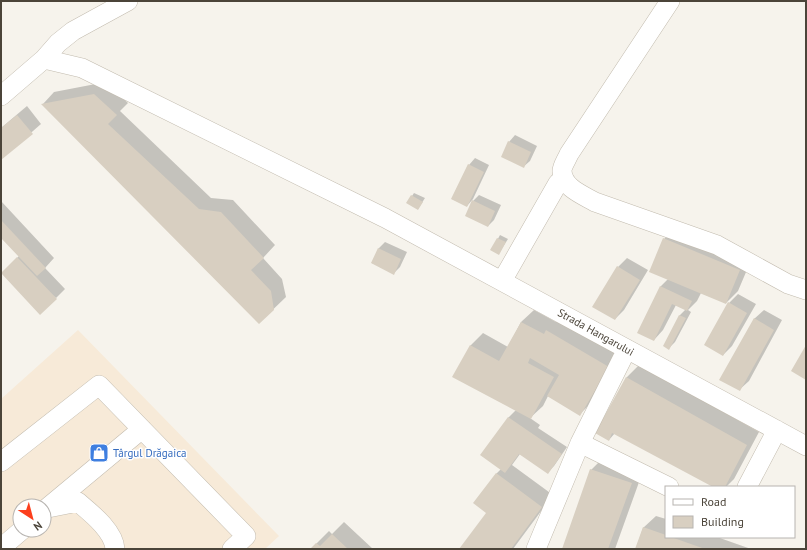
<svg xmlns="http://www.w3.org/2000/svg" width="807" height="550" viewBox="0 0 807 550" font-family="'PT Sans',sans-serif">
  <rect width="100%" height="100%" fill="#f6f3ec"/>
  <path fill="#f7ead8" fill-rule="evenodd" d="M 78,330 L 279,536 L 265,549 L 1,549 L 1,399 ZM 20,506 L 44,506 L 44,530 L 20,530 Z"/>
  <path fill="#0003" d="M 106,82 L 128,103 L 120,111 L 211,198 L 233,200 L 275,245 L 263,258 L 282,279 L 286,297 L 259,323 L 43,104 L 54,92 Z
    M 27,106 L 41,124 L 1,159 L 1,128 Z
    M 515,135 L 537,146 L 530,161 L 523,167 L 509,142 Z
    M 475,158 L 489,165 L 473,199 L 467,206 L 452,199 L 469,165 Z
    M 414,193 L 425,198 L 418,209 L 412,196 Z
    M 479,195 L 501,205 L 494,220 L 488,226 L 473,201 Z
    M 1,201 L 54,258 L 45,268 L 65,289 L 56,298 L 11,264 L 19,256 L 1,237 Z
    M 676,227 L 752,258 L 738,291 L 726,303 L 701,293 L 697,301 L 688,310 L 691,312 L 675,342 L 669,348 L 664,346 L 680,315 L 686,309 L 676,305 L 663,330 L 654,340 L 639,332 L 661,286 L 668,279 L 664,239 Z
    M 500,235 L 508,239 L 499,253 L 492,250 Z
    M 385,242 L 407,252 L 400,267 L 394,273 L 372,263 L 379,248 Z
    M 627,258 L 648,270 L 624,310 L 615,319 L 618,267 Z
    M 738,294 L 756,304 L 732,346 L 723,355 L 729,303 Z
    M 534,310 L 556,322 L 559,319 L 620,354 L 592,402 L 580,414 L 548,396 L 543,406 L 530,418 L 540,425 L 538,428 L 567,447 L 554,466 L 548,472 L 520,454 L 512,465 L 553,495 L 513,549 L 461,549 L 488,513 L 496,474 L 501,469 L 508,418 L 516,410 L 454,376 L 471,345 L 483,333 L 508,347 L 521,322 Z
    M 764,310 L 782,320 L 749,381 L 739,390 L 754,319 Z
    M 639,365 L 759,432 L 734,479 L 726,487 L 715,487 L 615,433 L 609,440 L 596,433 L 627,377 Z
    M 603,458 L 643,471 L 615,549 L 563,549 L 591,470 Z
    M 656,516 L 666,519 L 666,537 L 717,537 L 751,549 L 636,549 L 643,528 Z
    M 344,522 L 373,549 L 311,549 L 329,531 L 332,534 Z"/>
  <path fill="#d8cfc1" d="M 94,94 L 117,115 L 108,124 L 199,209 L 221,212 L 264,258 L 251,270 L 271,291 L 274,310 L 259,324 L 41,104 Z
    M 17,115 L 33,134 L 1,160 L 1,128 Z
    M 508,141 L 531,152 L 524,168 L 501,157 Z
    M 468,164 L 484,172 L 467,207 L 451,199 Z
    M 411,195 L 423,202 L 418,210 L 406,203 Z
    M 472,200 L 495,211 L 488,227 L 465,216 Z
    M 1,220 L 46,268 L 37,276 L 1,238 Z
    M 497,238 L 506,242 L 499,255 L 490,250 Z
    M 663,238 L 740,270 L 726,304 L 649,272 Z
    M 378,248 L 401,259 L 394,275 L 371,263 Z
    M 17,257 L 57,299 L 40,315 L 1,273 Z
    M 617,266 L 640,280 L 615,320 L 592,307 Z
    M 660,286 L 692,301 L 687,311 L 672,304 L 654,341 L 637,333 Z
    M 728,302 L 747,313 L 723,356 L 704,345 Z
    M 679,315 L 686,318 L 669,350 L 663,346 Z
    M 754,318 L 774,330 L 740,391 L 719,380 Z
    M 521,322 L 544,334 L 546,330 L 609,367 L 580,416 L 547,396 L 559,375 L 530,358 L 528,363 L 554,377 L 531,419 L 452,377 L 470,345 L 499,361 Z
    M 806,345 L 806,380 L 791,371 Z
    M 626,377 L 747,445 L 725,487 L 713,487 L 612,433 L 609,441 L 595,433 Z
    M 508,417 L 562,454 L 548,474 L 519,454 L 505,473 L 480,455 Z
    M 590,469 L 632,483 L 608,549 L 562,549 Z
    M 496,473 L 542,507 L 511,549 L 459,549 L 486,513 L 473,503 Z
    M 643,527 L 666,535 L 666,537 L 671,537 L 705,549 L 635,549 Z
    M 332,534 L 348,549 L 310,549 L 316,543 L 320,546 Z"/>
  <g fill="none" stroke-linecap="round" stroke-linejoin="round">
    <g stroke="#c2bbae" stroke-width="20">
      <path id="minor" d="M 670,1 L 569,154 C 567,159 562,166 562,171 C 563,188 583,195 595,202 L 717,245 L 788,284 L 806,290
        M 44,59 L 82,68 L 385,218 L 806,446
        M 1,96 L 44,59 L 58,43 L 73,31 L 128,1
        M 502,281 L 558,183
        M 580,443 L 669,487
        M 1,462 L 99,385 L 246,536 L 232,549
        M 747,487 L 777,430
        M 47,508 L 142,429
        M 48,508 L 78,502 C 91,513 114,531 115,549
        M 1,548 L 22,530
        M 536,549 L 580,443 L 627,349"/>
    </g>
    <use href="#minor" stroke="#fff" stroke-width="19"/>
  </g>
  <defs>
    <g id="shop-square" transform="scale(1)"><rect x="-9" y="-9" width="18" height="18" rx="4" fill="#3f7fe0" stroke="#fff"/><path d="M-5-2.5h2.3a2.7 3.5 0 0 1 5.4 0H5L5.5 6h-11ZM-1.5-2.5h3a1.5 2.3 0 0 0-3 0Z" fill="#fff"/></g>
  </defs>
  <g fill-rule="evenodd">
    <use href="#shop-square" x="99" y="453"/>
  </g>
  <g text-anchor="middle" stroke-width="3" stroke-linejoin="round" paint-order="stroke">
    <g font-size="11" fill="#4b4439" stroke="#fff">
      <text transform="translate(596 332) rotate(29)" y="4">Strada Hangarului</text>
    </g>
    <g font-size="11" fill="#366cbe" stroke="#fff" text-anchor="start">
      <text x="113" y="457">Târgul Drăgaica</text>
    </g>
  </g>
  <rect width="807" height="550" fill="none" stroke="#4b4439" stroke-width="4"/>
  <rect x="665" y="486" width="130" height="52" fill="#ffffff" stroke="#b7b4b0"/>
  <rect x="673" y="499" width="20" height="6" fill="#ffffff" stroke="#b7b4b0"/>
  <text x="701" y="506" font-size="12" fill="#4b4439">Road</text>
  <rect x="673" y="516" width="20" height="12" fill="#d8cfc1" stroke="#b7b4b0"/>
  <text x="701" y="526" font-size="12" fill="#4b4439">Building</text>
  <g transform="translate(32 518) rotate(144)"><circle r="19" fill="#ffffff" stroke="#b7b4b0"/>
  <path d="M0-3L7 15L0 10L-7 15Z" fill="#fc3f1d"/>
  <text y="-6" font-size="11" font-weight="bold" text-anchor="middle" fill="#4b4439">N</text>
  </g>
</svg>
